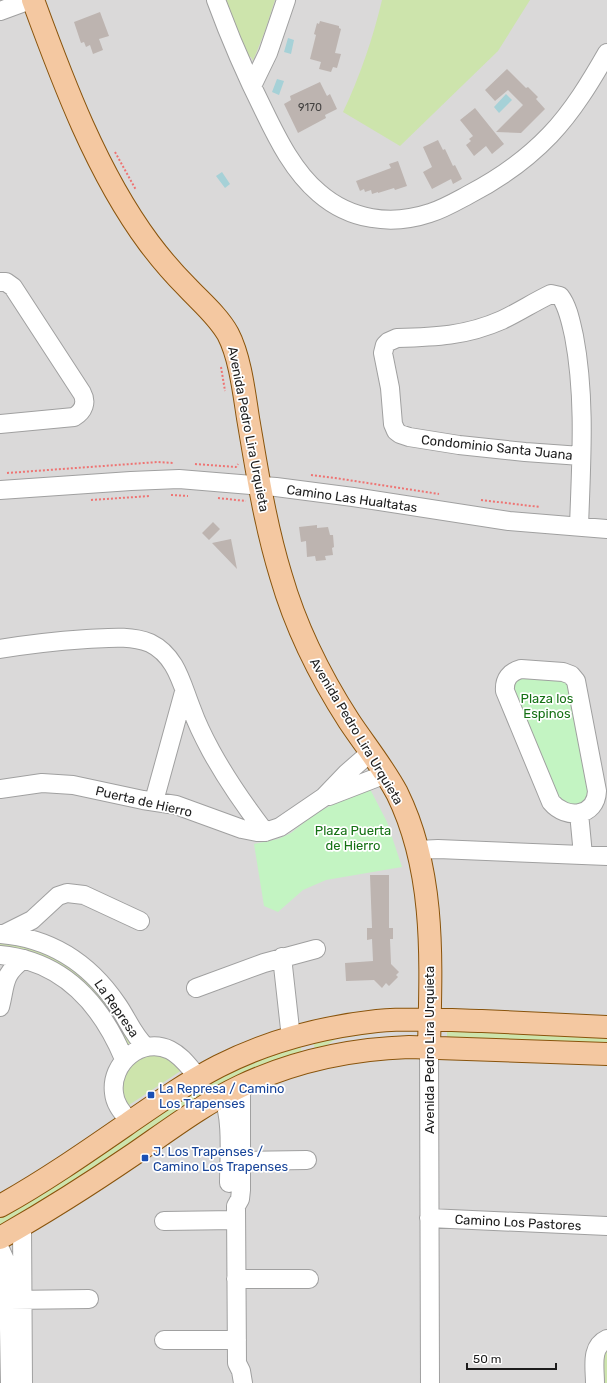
<svg xmlns="http://www.w3.org/2000/svg" width="607" height="1383" viewBox="0 0 607 1383" font-family="Rubik,sans-serif">
  <rect width="100%" height="100%" fill="#ede9e3"/>
  <path fill="#dad9d9" d="M 0,0 L 607,0 L 607,1383 L 0,1383 Z"/>
  <path fill="#cde4ac" d="M 225,0 L 275,0 L 265,31 L 253,61 L 251,57 L 247,57 Z
    M 382,0 L 530,0 L 498,51 L 400,146 L 343,112 C 360,76 373,38 382,0 Z
    M 0,941 L 31,946 L 67,963 L 95,988 L 109,1007 L 130,1044 L 127,1048 L 97,1002 L 0,949 Z
    M 447,1029 L 607,1036 L 607,1045 L 447,1038 Z
    M 412,1030 L 381,1032 L 336,1039 L 322,1048 L 315,1049 L 313,1042 L 366,1032 Z
    M 300,1045 L 302,1053 L 79,1179 L 0,1226 L 0,1216 L 203,1085 L 249,1063 Z
    M 164,1054 L 182,1070 L 126,1107 L 122,1103 L 120,1077 L 138,1057 Z
    M 607,1347 L 607,1383 L 601,1383 L 601,1353 Z"/>
  <path fill="#c3f4c2" d="M 516,677 L 564,680 L 569,684 L 591,795 L 587,804 L 567,805 L 558,799 L 513,692 L 512,683 Z
    M 370,789 L 387,822 L 402,867 L 326,880 L 303,890 L 278,912 L 264,906 L 254,844 L 278,839 L 291,833 L 316,813 L 348,797 Z"/>
  <path fill="#a6d1d7" d="M 288,38 L 294,40 L 291,54 L 284,52 Z
    M 277,79 L 284,81 L 279,95 L 272,92 Z
    M 506,94 L 512,100 L 499,113 L 494,107 Z
    M 222,172 L 230,184 L 225,188 L 216,176 Z"/>
  <path fill="#bdb4b0" d="M 100,12 L 109,36 L 99,39 L 103,50 L 93,54 L 90,45 L 86,47 L 84,42 L 81,43 L 74,22 Z
    M 320,21 L 339,26 L 339,28 L 341,29 L 335,53 L 341,54 L 337,68 L 333,67 L 331,72 L 319,69 L 321,62 L 310,59 L 316,35 L 314,34 L 317,23 L 319,24 Z
    M 507,69 L 526,88 L 528,87 L 538,97 L 536,99 L 545,109 L 521,133 L 496,132 L 523,105 L 508,90 L 495,101 L 485,90 Z
    M 320,82 L 327,96 L 330,94 L 337,109 L 325,115 L 326,118 L 298,133 L 284,104 L 291,100 L 290,96 Z
    M 475,108 L 504,144 L 492,154 L 486,146 L 474,156 L 466,145 L 471,141 L 469,139 L 473,136 L 460,120 Z
    M 438,140 L 443,150 L 445,149 L 453,166 L 455,165 L 462,179 L 453,184 L 451,179 L 432,189 L 423,172 L 432,167 L 423,147 Z
    M 398,161 L 407,186 L 395,190 L 394,188 L 378,193 L 378,192 L 372,194 L 371,190 L 365,192 L 364,189 L 360,191 L 356,181 L 391,168 L 389,164 Z
    M 213,522 L 220,529 L 209,540 L 202,533 Z
    M 317,525 L 317,528 L 328,527 L 330,535 L 333,535 L 334,547 L 332,548 L 333,555 L 325,556 L 326,560 L 316,561 L 315,556 L 307,557 L 306,541 L 301,542 L 299,527 Z
    M 231,539 L 237,569 L 212,543 Z
    M 370,875 L 389,875 L 389,928 L 393,928 L 393,939 L 390,939 L 391,964 L 399,972 L 396,975 L 398,977 L 389,986 L 386,983 L 382,988 L 374,980 L 346,981 L 345,963 L 373,961 L 372,939 L 367,940 L 367,928 L 372,928 Z"/>
  <g fill="none" stroke-linecap="round" stroke-linejoin="round">
    <g stroke="#a0a0a0" stroke-width="20">
      <path id="minor" d="M 216,0 C 230,38 246,75 264,111 C 278,140 294,172 319,193 C 350,220 391,226 430,213 C 443,209 455,202 468,195 C 499,179 526,160 550,135 C 573,111 591,81 607,53
        M 0,11 L 30,0
        M 252,86 L 268,53 L 286,0
        M 0,282 L 6,282 L 13,287 L 82,393 C 87,402 84,411 74,417 L 0,424
        M 0,490 L 131,481 L 179,479 L 276,487 L 353,497 L 509,521 L 607,529
        M 579,527 C 581,464 586,399 574,336 C 571,323 568,306 560,296 L 551,294 C 534,302 519,312 502,320 C 466,336 435,337 397,338 L 388,342 L 385,345 L 383,353 L 390,388 L 393,424 L 396,431 L 400,434 L 409,437 L 459,445 L 525,452 L 581,456
        M 0,649 C 29,644 58,641 87,639 C 108,638 130,635 150,643 C 177,656 182,686 192,710 C 197,724 204,738 211,751 C 227,780 245,806 265,832
        M 521,669 L 563,672 L 571,675 L 576,681 L 597,791 C 596,817 566,820 551,802 L 505,691 C 504,679 510,672 521,669 Z
        M 0,789 L 42,783 L 73,785 L 143,800 L 176,805 L 242,829 L 257,832 L 265,832 L 280,827 L 324,797 L 347,773 L 371,752
        M 329,796 L 386,774
        M 154,801 L 184,692
        M 579,813 L 583,855
        M 418,850 L 438,849 L 607,856
        M 0,934 C 50,938 89,963 117,1004 C 127,1018 133,1035 146,1047
        M 4,934 L 32,920 L 58,896 L 67,893 L 84,895 L 140,921
        M 0,955 C 63,961 101,1004 124,1059
        M 282,957 L 291,1038
        M 196,988 L 264,963 L 316,949
        M 0,1007 C 6,984 2,975 24,959
        M 429,1047 L 430,1383
        M 241,1086 L 241,1190 L 240,1199 L 236,1206 L 237,1363 L 241,1371 L 243,1383
        M 222,1096 C 233,1115 229,1160 229,1183
        M 130,1122 C 123,1113 115,1105 114,1093 C 110,1064 141,1036 170,1050 C 182,1056 189,1067 198,1077
        M 230,1161 L 307,1160
        M 429,1218 L 607,1226
        M 164,1221 L 236,1220
        M 22,1225 L 23,1383
        M 0,1249 L 5,1260 L 8,1275 L 10,1383
        M 236,1279 L 309,1279
        M 10,1300 L 89,1299
        M 164,1340 L 237,1340
        M 595,1383 C 595,1367 590,1347 607,1339"/>
    </g>
    <g stroke="#89540c" stroke-width="24">
      <path id="major" d="M 33,0 C 63,82 97,173 149,243 C 161,259 173,273 187,287 C 201,302 218,316 228,334 C 240,357 244,392 248,418 C 257,471 265,524 281,576 C 296,628 320,676 349,721 C 365,745 383,767 397,793 C 436,872 431,962 429,1047
        M 0,1206 C 45,1181 88,1151 130,1122 C 159,1102 188,1082 219,1066 C 268,1041 322,1027 377,1021 C 412,1018 447,1020 482,1021 C 524,1023 565,1025 607,1027
        M 0,1238 C 46,1212 90,1184 134,1154 C 169,1130 203,1104 241,1086 C 294,1061 351,1049 409,1047 L 607,1054"/>
    </g>
    <path stroke="#ee7473" stroke-width="2" stroke-dasharray="2 2" stroke-linecap="butt" d="M 115,152 L 136,190
      M 221,367 L 225,391
      M 195,464 L 236,467 L 238,464
      M 7,473 L 158,462 L 174,463
      M 311,475 L 335,478 L 439,494
      M 171,495 L 188,496
      M 218,498 L 246,501
      M 91,500 L 150,496
      M 481,500 L 540,507"/>
    <use href="#minor" stroke="#fff" stroke-width="18"/>
    <use href="#major" stroke="#f4c8a1" stroke-width="22"/>
  </g>
  <g fill="#1a4fb4" stroke="#fff" stroke-width="1.5">
    <rect x="147" y="1091" width="8" height="8" rx="2"/>
    <rect x="141" y="1154" width="8" height="8" rx="2"/>
  </g>
  <g text-anchor="middle" stroke-width="3.5" stroke-linejoin="round" paint-order="stroke">
    <g font-size="11" fill="#444241">
      <text x="310" y="111">9170</text>
    </g>
    <g font-size="13" fill="#1c1c1c" stroke="#fff">
      <text transform="translate(249 429) rotate(79)" y="5">Avenida Pedro Lira Urquieta</text>
      <text transform="translate(497 447) rotate(6)" y="5">Condominio Santa Juana</text>
      <text transform="translate(352 498) rotate(8)" y="5">Camino Las Hualtatas</text>
      <text transform="translate(357 731) rotate(59)" y="5">Avenida Pedro Lira Urquieta</text>
      <text transform="translate(144 801) rotate(13)" y="5">Puerta de Hierro</text>
      <text transform="translate(117 1008) rotate(55)" y="5">La Represa</text>
      <text transform="translate(429 1050) rotate(-90)" y="5">Avenida Pedro Lira Urquieta</text>
      <text transform="translate(518 1222) rotate(3)" y="5">Camino Los Pastores</text>
    </g>
    <g font-size="13" fill="#157114" stroke="#fff">
      <text x="547" y="703">Plaza los<tspan x="547" dy="15">Espinos</tspan></text>
      <text x="353" y="835">Plaza Puerta<tspan x="353" dy="15">de Hierro</tspan></text>
    </g>
    <g font-size="13" fill="#164399" stroke="#fff" text-anchor="start">
      <text x="159" y="1093">La Represa / Camino<tspan x="159" dy="15">Los Trapenses</tspan></text>
      <text x="153" y="1156">J. Los Trapenses /<tspan x="153" dy="15">Camino Los Trapenses</tspan></text>
    </g>
  </g>
  <path d="M467 1363v6h89v-6" fill="none" stroke="#1c1c1c" stroke-width="2"/>
  <text x="473" y="1363" font-size="12" fill="#1c1c1c" stroke="#ffffff" stroke-width="3" paint-order="stroke">50 m</text>
</svg>
